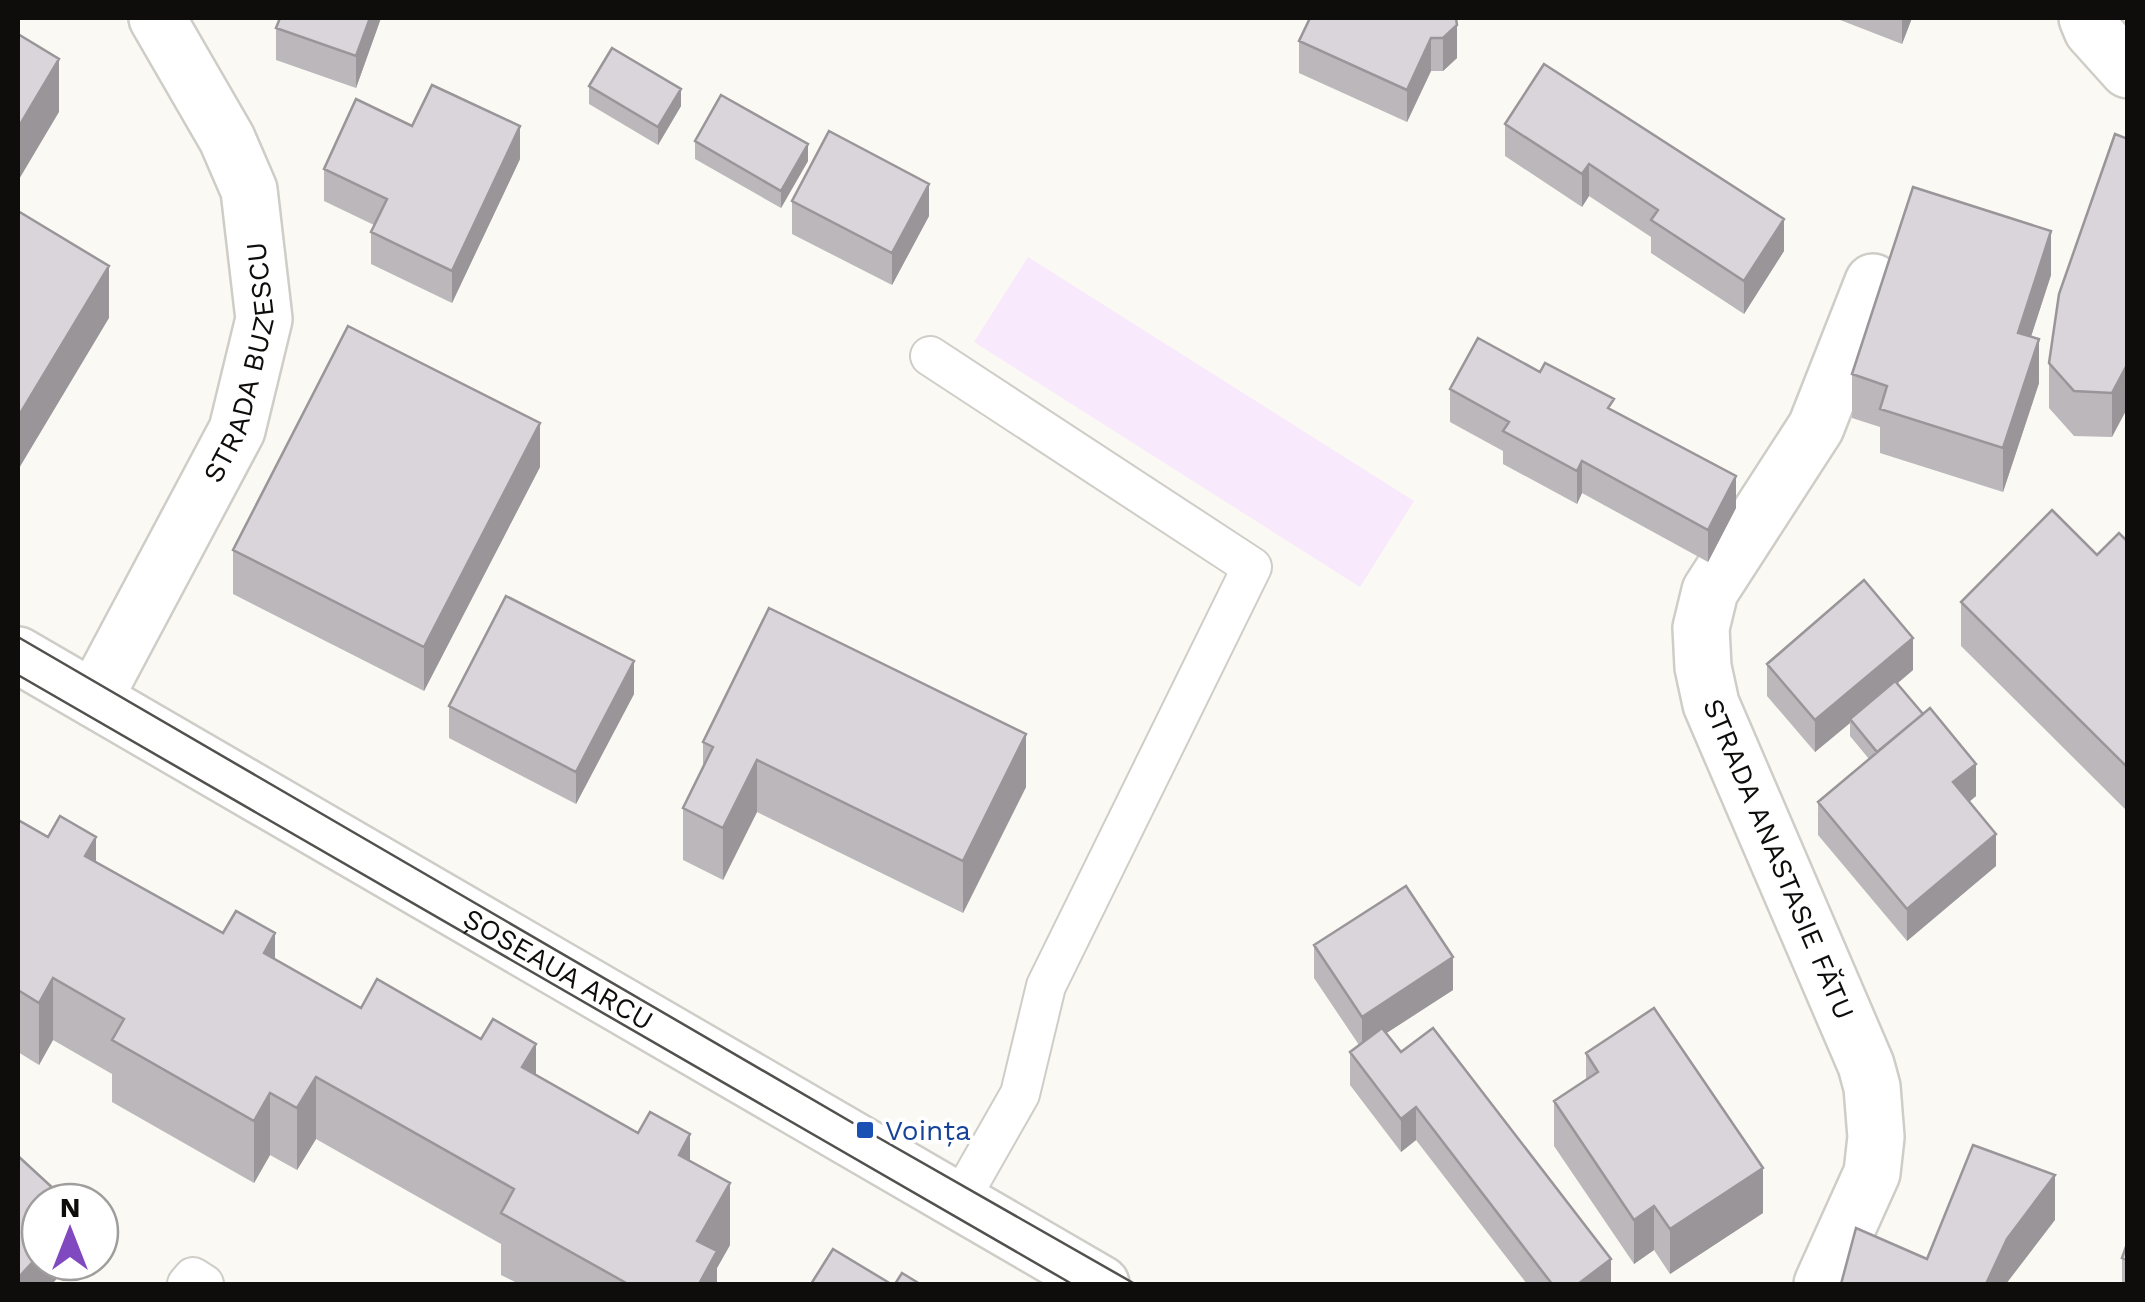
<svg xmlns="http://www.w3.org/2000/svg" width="2145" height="1302" viewBox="0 0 2145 1302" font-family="'Work Sans',sans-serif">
  <rect width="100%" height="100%" fill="#fbf9f3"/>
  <path fill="#f8e9fc" d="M 1028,257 L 1414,501 L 1360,587 L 974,342 Z"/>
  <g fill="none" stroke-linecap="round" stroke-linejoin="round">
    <g stroke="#cfcdc7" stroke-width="42">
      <path id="service" d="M 930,356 L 1252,567 L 1046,986 L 1020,1094 L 958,1203
        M 187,1284 L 193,1277 L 204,1284"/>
    </g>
    <g stroke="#cfcdc7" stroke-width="60">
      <g id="minor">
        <path id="s1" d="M 94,699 L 237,430 L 264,319 L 249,190 L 227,139 L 157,18"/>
        <path d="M 1822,1284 L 1872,1173 L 1876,1137 L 1872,1087 L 1866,1065 L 1711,704 L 1703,667 L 1701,628 L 1710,591 L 1816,427 L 1873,282"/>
      </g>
    </g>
    <g stroke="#cfcdc7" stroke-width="60">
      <path id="tertiary" d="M 2087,18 L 2092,30 L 2128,70"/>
    </g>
    <g stroke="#cfcdc7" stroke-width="60">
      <g id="secondary">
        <path id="s2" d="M 18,655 L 1101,1284"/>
      </g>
    </g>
    <use href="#service" stroke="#fff" stroke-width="38"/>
    <use href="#minor" stroke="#fff" stroke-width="55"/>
    <use href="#tertiary" stroke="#fff" stroke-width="55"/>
    <use href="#secondary" stroke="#fff" stroke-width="55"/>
    <path stroke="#52514e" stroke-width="2.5" d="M 18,637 L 865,1130 L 1135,1284
      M 18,675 L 1072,1284"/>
  </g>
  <path fill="#bbb7bb" d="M 280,18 L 381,18 L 356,88 L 276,60 L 276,28 Z
    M 1456,18 L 1457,58 L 1443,71 L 1431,71 L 1407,122 L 1299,73 L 1299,41 Z
    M 1835,18 L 1912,18 L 1902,44 Z
    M 589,86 L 681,106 L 658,145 L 589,104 Z
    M 1505,124 L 1784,251 L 1744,314 L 1651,253 L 1651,237 L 1589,196 L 1582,207 L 1505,156 Z
    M 412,126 L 520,159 L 452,303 L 371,264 L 371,232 L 374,225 L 324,201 L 324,169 Z
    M 2128,139 L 2112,437 L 2074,436 L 2049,408 L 2049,363 Z
    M 695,141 L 808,161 L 781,208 L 695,159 Z
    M 792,201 L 929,216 L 892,285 L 792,234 Z
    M 2051,275 L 2031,336 L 2039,383 L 2003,492 L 1880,453 L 1880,427 L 1852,418 L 1852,374 Z
    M 1450,389 L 1614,411 L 1736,508 L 1708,562 L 1582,493 L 1577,504 L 1503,464 L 1503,451 L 1450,422 Z
    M 540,467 L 424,691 L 233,594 L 233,550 Z
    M 2128,542 L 2128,812 L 1961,646 L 1961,602 L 2097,555 Z
    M 1767,664 L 1913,670 L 1897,684 L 1976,796 L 1969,802 L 1996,866 L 1907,941 L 1818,835 L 1818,802 L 1869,759 L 1850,736 L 1850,723 L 1815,752 L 1767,696 Z
    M 634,694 L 576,804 L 449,738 L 449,706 Z
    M 703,742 L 1026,787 L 963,913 L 757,812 L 723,880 L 683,860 L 683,808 L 703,768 Z
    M 18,820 L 361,1008 L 536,1075 L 690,1161 L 730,1245 L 717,1268 L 717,1284 L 519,1284 L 501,1275 L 501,1244 L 316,1139 L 297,1170 L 270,1155 L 254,1183 L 112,1102 L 112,1074 L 53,1040 L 39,1065 L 18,1052 Z
    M 1314,945 L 1453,990 L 1386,1033 L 1401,1052 L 1611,1284 L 1527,1284 L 1416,1140 L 1401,1152 L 1350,1085 L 1350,1052 L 1359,1045 L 1314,978 Z
    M 1586,1053 L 1763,1213 L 1670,1274 L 1654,1250 L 1634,1264 L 1554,1146 L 1554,1101 L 1586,1081 Z
    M 2128,1241 L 2128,1284 L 2122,1284 L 2122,1258 Z"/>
  <path fill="#999599" d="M 370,18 L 381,18 L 356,88 L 356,56 Z
    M 1902,18 L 1912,18 L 1902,44 Z
    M 1457,25 L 1457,58 L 1443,71 L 1443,38 Z
    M 1431,38 L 1431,71 L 1407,122 L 1407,90 Z
    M 59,59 L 59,112 L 18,181 L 18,128 Z
    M 681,89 L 681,106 L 658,145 L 658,127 Z
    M 520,126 L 520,159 L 452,303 L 452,271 Z
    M 808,144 L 808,161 L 781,208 L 781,191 Z
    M 1589,164 L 1589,196 L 1582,207 L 1582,174 Z
    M 929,184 L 929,216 L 892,285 L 892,253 Z
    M 1784,219 L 1784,251 L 1744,314 L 1744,281 Z
    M 2051,231 L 2051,275 L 2018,377 L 2018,333 Z
    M 109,266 L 109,318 L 18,470 L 18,417 Z
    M 2039,339 L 2039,383 L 2003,492 L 2003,448 Z
    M 2128,363 L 2128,407 L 2112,437 L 2112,393 Z
    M 540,423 L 540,467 L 424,691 L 424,647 Z
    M 1582,461 L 1582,493 L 1577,504 L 1577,471 Z
    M 1736,476 L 1736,508 L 1708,562 L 1708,530 Z
    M 1913,638 L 1913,670 L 1852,721 L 1850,719 L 1850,723 L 1815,752 L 1815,720 Z
    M 634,661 L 634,694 L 576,804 L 576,772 Z
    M 1026,734 L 1026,787 L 963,913 L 963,861 Z
    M 757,760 L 757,812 L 723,880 L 723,828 Z
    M 1976,764 L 1976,796 L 1953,815 L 1953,782 Z
    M 1996,834 L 1996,866 L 1907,941 L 1907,909 Z
    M 96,837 L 96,899 L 85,856 Z
    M 275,933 L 275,995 L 264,953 Z
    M 1453,957 L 1453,990 L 1362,1049 L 1362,1017 Z
    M 53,978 L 53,1040 L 39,1065 L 39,1003 Z
    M 536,1044 L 536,1106 L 522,1067 Z
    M 316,1077 L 316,1139 L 297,1170 L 297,1108 Z
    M 270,1093 L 270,1155 L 254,1183 L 254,1121 Z
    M 1416,1107 L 1416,1140 L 1401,1152 L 1401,1119 Z
    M 690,1134 L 690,1196 L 679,1155 Z
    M 1763,1168 L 1763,1213 L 1670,1274 L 1670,1229 Z
    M 2055,1175 L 2055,1220 L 2006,1284 L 1986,1284 L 2007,1239 Z
    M 730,1183 L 730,1245 L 717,1268 L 717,1284 L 697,1284 L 697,1241 Z
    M 1654,1206 L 1654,1250 L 1634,1264 L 1634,1220 Z
    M 40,1254 L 40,1262 L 73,1262 L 52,1284 L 18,1284 L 18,1278 Z
    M 1611,1259 L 1611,1284 L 1578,1284 Z"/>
  <path fill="#dad5da" stroke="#999599" stroke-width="2.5" d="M 280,18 L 370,18 L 356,56 L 276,28 Z
    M 1310,18 L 1456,18 L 1457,25 L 1443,38 L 1431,38 L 1407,90 L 1299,41 Z
    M 18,34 L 59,59 L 18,128 Z
    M 612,48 L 681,89 L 658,127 L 589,86 Z
    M 1544,64 L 1784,219 L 1744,281 L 1651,220 L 1658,210 L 1589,164 L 1582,174 L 1505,124 Z
    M 432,85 L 520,126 L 452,271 L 371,232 L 387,199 L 324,169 L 356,99 L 412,126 Z
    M 721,95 L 808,144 L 781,191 L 695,141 Z
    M 829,131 L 929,184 L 892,253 L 792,201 Z
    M 2115,134 L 2128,139 L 2128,363 L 2112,393 L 2074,391 L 2049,363 L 2059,294 Z
    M 1913,187 L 2051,231 L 2018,333 L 2039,339 L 2003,448 L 1880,409 L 1887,386 L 1852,374 Z
    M 18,211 L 109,266 L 18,417 Z
    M 348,326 L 540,423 L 424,647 L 233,550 Z
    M 1478,338 L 1540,372 L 1545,363 L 1614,399 L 1608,408 L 1736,476 L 1708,530 L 1582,461 L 1577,471 L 1503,431 L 1509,422 L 1450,389 Z
    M 2052,510 L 2097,555 L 2119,533 L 2128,542 L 2128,768 L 1961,602 Z
    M 1864,580 L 1913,638 L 1815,720 L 1767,664 Z
    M 506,596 L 634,661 L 576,772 L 449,706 Z
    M 769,608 L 1026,734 L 963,861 L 757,760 L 723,828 L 683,808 L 713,747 L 703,742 Z
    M 1895,681 L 1923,714 L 1877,752 L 1850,719 Z
    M 1930,708 L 1976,764 L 1953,782 L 1996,834 L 1907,909 L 1818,802 Z
    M 60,816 L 96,837 L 85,856 L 223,933 L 236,911 L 275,933 L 264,953 L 361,1008 L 377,979 L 481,1039 L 493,1019 L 536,1044 L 522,1067 L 638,1133 L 650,1112 L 690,1134 L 679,1155 L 730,1183 L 697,1241 L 717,1251 L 699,1284 L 628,1284 L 501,1213 L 514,1189 L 316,1077 L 297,1108 L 270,1093 L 254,1121 L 112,1040 L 124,1019 L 53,978 L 39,1003 L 18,990 L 18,820 L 48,837 Z
    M 1406,886 L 1453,957 L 1362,1017 L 1314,945 Z
    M 1654,1008 L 1763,1168 L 1670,1229 L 1654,1206 L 1634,1220 L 1554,1101 L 1598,1072 L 1586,1053 Z
    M 1382,1028 L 1401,1052 L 1433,1028 L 1611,1259 L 1578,1284 L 1552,1284 L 1416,1107 L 1401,1119 L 1350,1052 Z
    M 1973,1145 L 2055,1175 L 2007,1239 L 1986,1284 L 1841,1284 L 1856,1228 L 1927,1259 Z
    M 18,1156 L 68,1202 L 40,1202 L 40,1254 L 18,1278 Z
    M 2128,1241 L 2128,1260 L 2122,1258 Z
    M 833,1249 L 891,1284 L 811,1284 Z
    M 902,1273 L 920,1284 L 895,1284 Z"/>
  <rect fill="#1a4fb4" stroke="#fff" stroke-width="4" x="855" y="1120" width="20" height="20" rx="5"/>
  <g text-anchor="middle" stroke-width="8" stroke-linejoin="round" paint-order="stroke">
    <g font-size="28" fill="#0e0d0b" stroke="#fff">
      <text dy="10" stroke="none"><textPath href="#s1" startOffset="372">STRADA BUZESCU</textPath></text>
      <text transform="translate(1779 859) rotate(67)" y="10">STRADA ANASTASIE FĂTU</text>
      <text dy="10" stroke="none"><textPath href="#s2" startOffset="625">ȘOSEAUA ARCU</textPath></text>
    </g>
    <g font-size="28" fill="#164399" stroke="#fff" text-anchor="start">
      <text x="885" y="1140">Voința</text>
    </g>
  </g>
  <rect width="2145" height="1302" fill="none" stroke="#0e0d0b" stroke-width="40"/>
  <g transform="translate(70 1232)"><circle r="48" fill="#ffffff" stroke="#9f9e9d" stroke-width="2.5"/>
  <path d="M0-8L18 38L0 25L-18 38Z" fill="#8149c0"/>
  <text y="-15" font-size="28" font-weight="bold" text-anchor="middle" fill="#0e0d0b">N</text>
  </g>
</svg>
